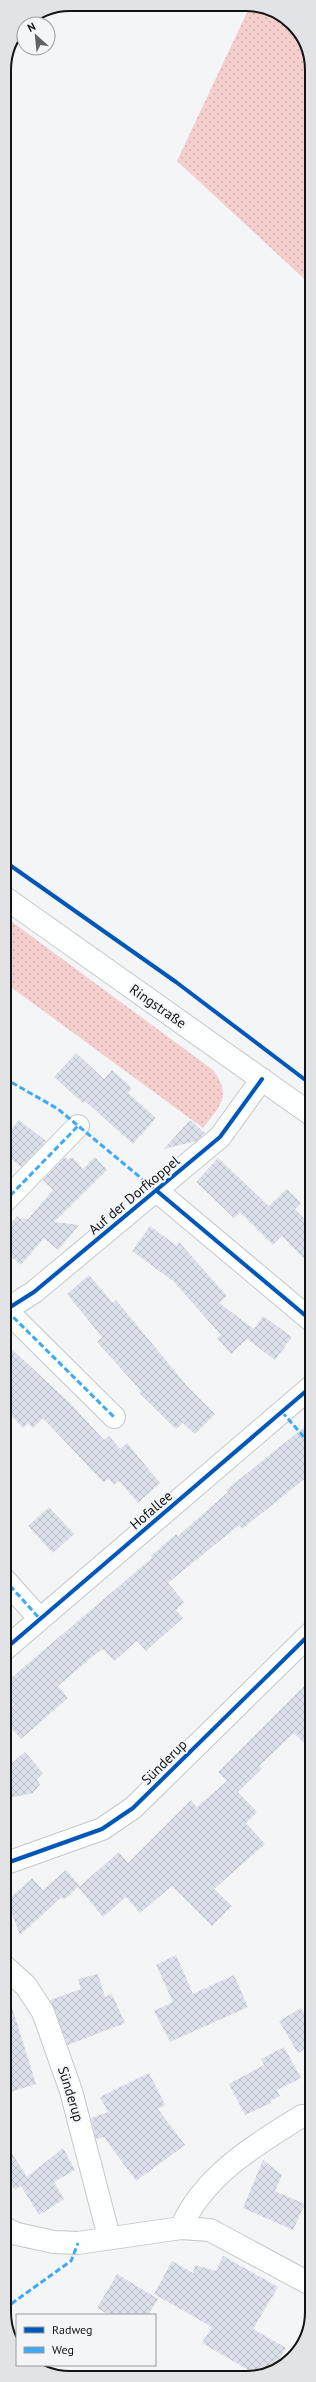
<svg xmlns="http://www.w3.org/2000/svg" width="316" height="2382" viewBox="0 0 316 2382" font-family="'PT Sans',sans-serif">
  <defs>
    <pattern id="grass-dots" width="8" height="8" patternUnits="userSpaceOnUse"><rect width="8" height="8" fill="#f5cece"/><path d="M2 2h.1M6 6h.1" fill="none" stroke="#d1b0b0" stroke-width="1.8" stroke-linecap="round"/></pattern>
    <pattern id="building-cross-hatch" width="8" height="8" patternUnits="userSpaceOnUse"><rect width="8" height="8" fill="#dbe0ea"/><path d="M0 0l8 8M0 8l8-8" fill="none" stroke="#bbbfc8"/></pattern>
  </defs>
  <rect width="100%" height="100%" fill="#f4f5f7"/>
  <path fill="url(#grass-dots)" d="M 250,6 L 263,6 L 296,27 L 312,65 L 312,286 L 177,161 Z
    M 4,916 L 213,1070 C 233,1096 219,1107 203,1128 L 4,982 Z"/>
  <path fill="url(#building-cross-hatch)" d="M 76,1053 L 104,1079 L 112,1070 L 132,1088 L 128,1093 L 156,1118 L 133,1144 L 85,1101 L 83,1103 L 54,1077 Z
    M 19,1120 L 46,1141 L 21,1167 L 4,1153 L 4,1138 Z
    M 190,1120 L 205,1133 L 196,1141 L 164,1149 Z
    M 65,1157 L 68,1160 L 72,1157 L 83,1169 L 95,1157 L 107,1170 L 54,1222 L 79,1225 L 58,1250 L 44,1238 L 21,1265 L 4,1251 L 4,1232 L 17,1216 L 25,1222 L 21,1218 L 28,1219 L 53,1190 L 43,1180 Z
    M 218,1158 L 269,1206 L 287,1189 L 301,1203 L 295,1209 L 312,1226 L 312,1267 L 282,1236 L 273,1245 L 240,1212 L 234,1218 L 196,1182 Z
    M 150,1226 L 177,1246 L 179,1242 L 227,1296 L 219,1303 L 254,1329 L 263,1316 L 292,1337 L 275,1360 L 247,1339 L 231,1354 L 217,1338 L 221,1335 L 173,1281 L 132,1251 Z
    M 89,1275 L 113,1303 L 116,1300 L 188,1387 L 215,1414 L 195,1434 L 183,1423 L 176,1429 L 139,1393 L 141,1391 L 97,1342 L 102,1337 L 67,1294 Z
    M 4,1342 L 71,1404 L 104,1440 L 109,1436 L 120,1449 L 127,1443 L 160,1483 L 138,1503 L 119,1481 L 114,1485 L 109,1479 L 103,1482 L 43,1418 L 33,1428 L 28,1423 L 23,1428 L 4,1408 Z
    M 312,1421 L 312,1473 L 242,1529 L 239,1525 L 168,1583 L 184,1602 L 176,1610 L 183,1618 L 146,1651 L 137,1641 L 114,1661 L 103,1649 L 92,1657 L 58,1686 L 68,1698 L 21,1739 L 4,1720 L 4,1714 L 14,1705 L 4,1693 L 4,1684 L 152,1558 L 151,1556 L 176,1534 L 178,1536 L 228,1492 L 226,1490 Z
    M 49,1507 L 74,1534 L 53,1553 L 28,1526 Z
    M 312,1678 L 312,1751 L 294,1733 L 259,1766 L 262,1769 L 238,1792 L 257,1812 L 246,1823 L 265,1844 L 214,1889 L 232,1906 L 212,1926 L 172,1886 L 140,1913 L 126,1897 L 103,1917 L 78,1887 L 64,1900 L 62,1897 L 20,1935 L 7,1901 L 32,1878 L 43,1890 L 66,1870 L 80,1886 L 119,1852 L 128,1863 L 191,1800 L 197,1807 L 227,1781 L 218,1772 Z
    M 25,1752 L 43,1773 L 37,1779 L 40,1785 L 33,1793 L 4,1799 L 4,1770 Z
    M 176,1955 L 193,1994 L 234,1975 L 248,2007 L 170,2042 L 154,2011 L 173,2002 L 156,1965 Z
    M 98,1974 L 105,1997 L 112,1994 L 125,2023 L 68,2045 L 50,2000 L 81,1989 L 78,1979 Z
    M 9,1998 L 36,2084 L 4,2094 L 4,1999 Z
    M 301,2008 L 312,2026 L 312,2045 L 298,2053 L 279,2021 Z
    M 284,2047 L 301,2078 L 277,2090 L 280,2096 L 270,2101 L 271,2103 L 245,2115 L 229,2084 L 264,2065 L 261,2059 Z
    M 149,2073 L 165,2105 L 158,2109 L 185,2145 L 136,2181 L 104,2137 L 96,2139 L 91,2118 L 108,2112 L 100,2097 Z
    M 4,2141 L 27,2177 L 63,2148 L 75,2170 L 54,2182 L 64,2199 L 39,2215 L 21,2186 L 15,2190 L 4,2173 Z
    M 263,2160 L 282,2175 L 275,2191 L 305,2204 L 293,2230 L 243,2208 Z
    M 223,2256 L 278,2287 L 253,2329 L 286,2348 L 275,2367 L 257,2375 L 202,2343 L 212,2327 L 154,2294 L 172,2261 L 193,2273 L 195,2265 L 216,2271 Z
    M 117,2274 L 158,2299 L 148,2315 L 109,2315 L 97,2308 Z"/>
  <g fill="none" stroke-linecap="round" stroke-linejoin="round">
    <g stroke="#c7c7c9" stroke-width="24">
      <path id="minor" d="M 4,897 L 312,1115
        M 157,1191 L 312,1321
        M 4,1202 L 78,1126
        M 4,1311 L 34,1292 L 220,1137 L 262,1079
        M 7,1311 L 114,1417
        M 4,1579 L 40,1619
        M 4,1650 L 312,1386
        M 4,1864 L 102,1829 L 133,1808 L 312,1632
        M 4,1966 L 26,1986 L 43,2012 L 71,2091 L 109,2237
        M 4,2228 L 17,2234 L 54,2242 L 78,2243 L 181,2228 L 210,2230 L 312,2285
        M 181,2228 C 202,2177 256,2144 302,2116"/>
    </g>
    <use href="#minor" stroke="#fdfefe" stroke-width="22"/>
    <path stroke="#3fa9f5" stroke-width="3" stroke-dasharray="6 3" stroke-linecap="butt" d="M 4,1078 L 58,1109 L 159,1193
      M 4,1202 L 78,1126
      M 7,1311 L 114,1417
      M 282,1412 L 312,1446
      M 4,1579 L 40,1619
      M 4,2309 L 71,2261 L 78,2243"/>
    <g stroke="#f3f5f8" stroke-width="6">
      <path id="cycleway" d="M 4,861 L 176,982 L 312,1085
        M 157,1191 L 312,1321
        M 4,1311 L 34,1292 L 220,1137 L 262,1079
        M 4,1650 L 312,1386
        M 4,1864 L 102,1829 L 133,1808 L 312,1632"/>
    </g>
    <use href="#cycleway" stroke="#0057b8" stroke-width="4"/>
  </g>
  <g text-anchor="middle" stroke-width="4" stroke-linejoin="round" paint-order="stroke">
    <g font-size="14" fill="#131415" stroke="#f3f5f8">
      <text transform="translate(158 1006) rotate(35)" y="5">Ringstraße</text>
      <text transform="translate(134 1195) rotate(-40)" y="5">Auf der Dorfkoppel</text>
      <text transform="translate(151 1510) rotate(-41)" y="5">Hofallee</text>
      <text transform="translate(164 1762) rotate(-45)" y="5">Sünderup</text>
      <text transform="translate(71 2094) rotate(73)" y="5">Sünderup</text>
    </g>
  </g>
  <path d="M0 0H316V2382H0ZM70 11H246A59 59 0 0 1 305 70V2312A59 59 0 0 1 246 2371H70A59 59 0 0 1 11 2312V70A59 59 0 0 1 70 11Z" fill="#e1e3e6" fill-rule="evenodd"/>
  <path fill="none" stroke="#131415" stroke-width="2" d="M70 11H246A59 59 0 0 1 305 70V2312A59 59 0 0 1 246 2371H70A59 59 0 0 1 11 2312V70A59 59 0 0 1 70 11Z"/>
  <rect x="16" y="2314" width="140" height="52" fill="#f3f5f8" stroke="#999b9d"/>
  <rect x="24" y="2327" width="20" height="6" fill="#0057b8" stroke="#999b9d"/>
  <text x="52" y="2334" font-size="12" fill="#131415">Radweg</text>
  <rect x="24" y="2347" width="20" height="6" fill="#3fa9f5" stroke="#999b9d"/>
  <text x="52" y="2354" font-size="12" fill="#131415">Weg</text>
  <g transform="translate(36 36) rotate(333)"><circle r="19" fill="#f3f5f8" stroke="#999b9d"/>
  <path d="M0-3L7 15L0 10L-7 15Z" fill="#626364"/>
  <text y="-6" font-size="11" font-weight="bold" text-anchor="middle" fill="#131415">N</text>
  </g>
</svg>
